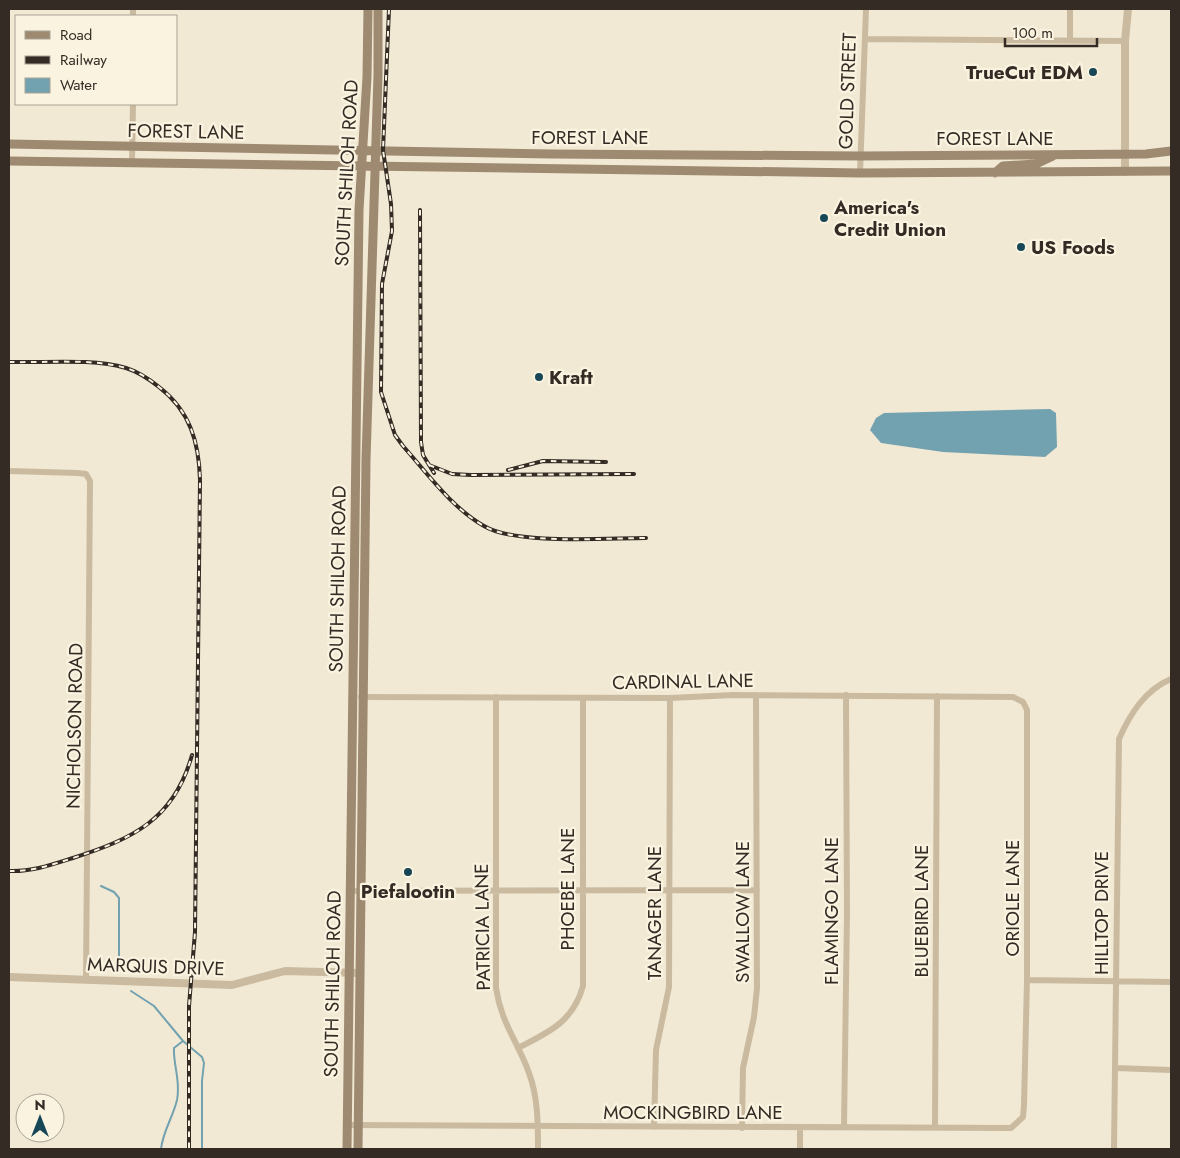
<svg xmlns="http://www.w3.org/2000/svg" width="1180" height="1158" viewBox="0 0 1180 1158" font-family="Jost,sans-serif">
  <rect width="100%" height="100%" fill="#f2e9d4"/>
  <path fill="#72a2b0" d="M 1050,409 L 1056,413 L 1057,447 L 1045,457 L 943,452 L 881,443 L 870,430 L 876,418 L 884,413 Z"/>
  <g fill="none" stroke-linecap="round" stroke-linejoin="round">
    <path stroke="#72a2b0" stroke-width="2" d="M 101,886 L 114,892 L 119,898 L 119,964
      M 131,991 L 154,1006 L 183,1041 L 202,1057 L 204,1063 L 202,1081 L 202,1149
      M 161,1149 C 163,1131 173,1117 177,1100 C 181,1081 173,1065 174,1048 L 183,1041"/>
    <path stroke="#cabba0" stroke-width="6" d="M 1070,9 L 1070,40
      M 133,16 L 133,9
      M 865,39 L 1125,41
      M 132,163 L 133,104
      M 860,173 L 866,9
      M 9,471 L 78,473 L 86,474 L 90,481 L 86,980
      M 496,697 L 496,988 C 501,1023 518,1042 529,1073 C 538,1097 538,1124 538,1149
      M 349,891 L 757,890
      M 1027,980 L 1171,982
      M 518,1048 C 549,1032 573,1022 583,986 L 583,698
      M 1115,1068 L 1171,1070
      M 347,1125 L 1011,1128 L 1023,1117 L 1024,1105 L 1027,980 L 1027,710 L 1023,702 L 1013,697 L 733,695 L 670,698 L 361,697
      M 654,1127 L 656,1050 L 669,987 L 670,698
      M 844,1127 L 847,914 L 846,695
      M 935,1127 L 937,696
      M 742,1128 L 743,1068 L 754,1017 L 757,988 L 756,695
      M 800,1149 L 800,1127
      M 1114,1149 L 1119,739 C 1130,714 1145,690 1171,679"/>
    <path stroke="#cabba0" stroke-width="8" d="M 1125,172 L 1125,41 L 1128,9
      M 9,977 L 232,985 L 285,971 L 360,973"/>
    <path stroke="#9d8a71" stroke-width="9" d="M 9,144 L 551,154 L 860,156 L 1146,154 L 1171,151
      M 9,161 L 860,173 L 1171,171
      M 995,173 L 1003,166 L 1036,164 L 1053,156
      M 347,1149 L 359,210 L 367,77 L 368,9
      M 358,1149 L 366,460 L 378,76 L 378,9"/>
    <g stroke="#332b24" stroke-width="4">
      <path id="rail" d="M 389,9 L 383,150 L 391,204 L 392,231 L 382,284 L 381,392 L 395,435 L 403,446 C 427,473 452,508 484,526 C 515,545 606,538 646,538
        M 420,210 L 421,442 L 423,455 L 434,473
        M 9,362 C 45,363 92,358 126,368 C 139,372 149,379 159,387 C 190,411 199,442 200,480 L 195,932 L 189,1006 L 189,1149
        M 429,465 L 452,474 L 471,475 L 634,474
        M 508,470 L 543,461 L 606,462
        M 9,871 C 31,872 51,865 73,858 C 132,839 174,820 192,755"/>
    </g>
    <use href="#rail" stroke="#faf3e0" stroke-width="2" stroke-dasharray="5.5" stroke-linecap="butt"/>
  </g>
  <g fill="#174757" stroke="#faf3e0" stroke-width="2">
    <circle cx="1093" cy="72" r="5"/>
    <circle cx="824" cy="218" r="5"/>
    <circle cx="1021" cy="247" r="5"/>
    <circle cx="539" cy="377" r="5"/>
    <circle cx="408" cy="872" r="5"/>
  </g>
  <g text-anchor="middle" stroke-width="4.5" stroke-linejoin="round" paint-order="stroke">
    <g font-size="19" font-weight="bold" fill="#332b24" stroke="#faf3e0" text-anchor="start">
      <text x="1083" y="79" text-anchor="end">TrueCut EDM</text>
      <text x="834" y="214">America's<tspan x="834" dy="22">Credit Union</tspan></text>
      <text x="1031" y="254">US Foods</text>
      <text x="549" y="384">Kraft</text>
      <text x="408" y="898" text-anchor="middle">Piefalootin</text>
    </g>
    <g font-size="19" fill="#332b24" stroke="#faf3e0">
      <text transform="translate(847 91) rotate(-88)" y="7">GOLD STREET</text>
      <text transform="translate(186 131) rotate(1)" y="7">FOREST LANE</text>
      <text x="590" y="144">FOREST LANE</text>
      <text x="995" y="145">FOREST LANE</text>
      <text transform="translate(346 173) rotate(-87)" y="7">SOUTH SHILOH ROAD</text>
      <text transform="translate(337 579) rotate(-89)" y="7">SOUTH SHILOH ROAD</text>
      <text transform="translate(683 681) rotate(-1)" y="7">CARDINAL LANE</text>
      <text transform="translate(74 726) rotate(-89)" y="7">NICHOLSON ROAD</text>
      <text transform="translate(567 889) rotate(-90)" y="7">PHOEBE LANE</text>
      <text transform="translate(1012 898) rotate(-90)" y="7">ORIOLE LANE</text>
      <text transform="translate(831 911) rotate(-90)" y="7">FLAMINGO LANE</text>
      <text transform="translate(921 911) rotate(-90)" y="7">BLUEBIRD LANE</text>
      <text transform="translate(742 912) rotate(-90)" y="7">SWALLOW LANE</text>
      <text transform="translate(654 913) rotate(-90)" y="7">TANAGER LANE</text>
      <text transform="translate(1101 913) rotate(-90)" y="7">HILLTOP DRIVE</text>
      <text transform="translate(482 927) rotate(-91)" y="7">PATRICIA LANE</text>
      <text transform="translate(156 966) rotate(2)" y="7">MARQUIS DRIVE</text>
      <text transform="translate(332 984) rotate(-89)" y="7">SOUTH SHILOH ROAD</text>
      <text x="693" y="1119">MOCKINGBIRD LANE</text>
    </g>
  </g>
  <rect width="1180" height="1158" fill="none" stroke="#332b24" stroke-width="20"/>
  <rect x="15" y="15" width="162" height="90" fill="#faf3e0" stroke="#aaa395"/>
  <rect x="25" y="31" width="25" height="8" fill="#9d8a71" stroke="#aaa395"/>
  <text x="60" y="40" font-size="15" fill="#332b24">Road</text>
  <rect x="25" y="56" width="25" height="8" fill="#332b24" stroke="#aaa395"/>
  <text x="60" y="65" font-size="15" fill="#332b24">Railway</text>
  <rect x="25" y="78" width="25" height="15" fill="#72a2b0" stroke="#aaa395"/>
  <text x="60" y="90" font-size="15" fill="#332b24">Water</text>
  <g transform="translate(40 1118)"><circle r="24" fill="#faf3e0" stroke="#aaa395"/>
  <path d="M0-4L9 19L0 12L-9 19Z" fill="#174757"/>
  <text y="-8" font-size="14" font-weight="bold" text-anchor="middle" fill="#332b24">N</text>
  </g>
  <path d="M1005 38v8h92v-8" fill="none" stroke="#332b24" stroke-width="2.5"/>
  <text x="1012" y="38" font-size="15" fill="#332b24" stroke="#faf3e0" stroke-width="4" paint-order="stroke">100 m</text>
</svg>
